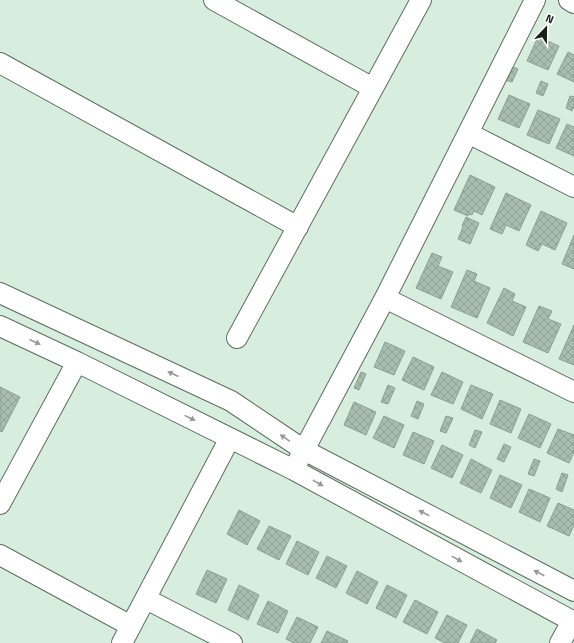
<svg xmlns="http://www.w3.org/2000/svg" width="574" height="643" viewBox="0 0 574 643" font-family="'Titillium Web',sans-serif">
  <defs>
    <pattern id="building-cross-hatch" width="8" height="8" patternUnits="userSpaceOnUse"><rect width="8" height="8" fill="#a8bdae"/><path d="M0 0l8 8M0 8l8-8" fill="none" stroke="#90a295"/></pattern>
  </defs>
  <rect width="100%" height="100%" fill="#d7eede"/>
  <path fill="url(#building-cross-hatch)" stroke="#8ba091" d="M 538,37 L 559,46 L 548,70 L 527,61 Z
    M 568,52 L 574,55 L 574,82 L 557,74 Z
    M 511,66 L 518,69 L 512,82 L 505,80 Z
    M 541,81 L 548,84 L 543,96 L 536,93 Z
    M 509,95 L 530,104 L 519,128 L 498,119 Z
    M 570,96 L 574,97 L 574,106 L 572,111 L 566,108 Z
    M 538,110 L 560,119 L 549,144 L 527,135 Z
    M 567,124 L 574,127 L 574,156 L 556,148 Z
    M 470,175 L 495,187 L 482,215 L 474,211 L 472,215 L 469,214 L 468,216 L 454,210 Z
    M 506,193 L 531,205 L 519,231 L 506,225 L 502,234 L 490,229 Z
    M 541,211 L 567,223 L 555,250 L 542,244 L 538,251 L 526,245 Z
    M 466,217 L 479,223 L 470,244 L 458,239 L 463,227 L 462,226 Z
    M 574,235 L 574,269 L 562,264 Z
    M 432,253 L 442,257 L 438,266 L 453,272 L 441,299 L 416,288 Z
    M 467,270 L 477,274 L 474,281 L 490,288 L 477,318 L 451,307 Z
    M 504,288 L 515,294 L 512,301 L 526,307 L 513,336 L 487,323 Z
    M 539,306 L 552,311 L 548,319 L 561,324 L 548,353 L 523,342 Z
    M 574,325 L 574,365 L 559,359 Z
    M 385,342 L 405,351 L 394,375 L 374,367 Z
    M 413,357 L 434,367 L 424,390 L 402,380 Z
    M 361,372 L 366,374 L 359,390 L 354,388 Z
    M 442,372 L 463,382 L 453,404 L 431,395 Z
    M 388,385 L 395,388 L 388,404 L 381,402 Z
    M 471,385 L 493,394 L 482,419 L 461,409 Z
    M 0,387 L 20,397 L 2,432 L 0,431 Z
    M 500,400 L 521,409 L 511,433 L 490,424 Z
    M 417,401 L 424,404 L 418,419 L 411,416 Z
    M 354,402 L 376,412 L 366,435 L 344,425 Z
    M 529,414 L 551,424 L 540,448 L 518,438 Z
    M 384,416 L 404,425 L 394,448 L 373,438 Z
    M 446,416 L 453,418 L 446,433 L 440,431 Z
    M 558,429 L 574,435 L 574,452 L 569,463 L 547,453 Z
    M 475,430 L 482,432 L 475,448 L 469,445 Z
    M 413,432 L 434,441 L 424,464 L 403,455 Z
    M 504,444 L 511,447 L 504,462 L 497,459 Z
    M 442,445 L 463,455 L 452,478 L 431,468 Z
    M 471,459 L 492,470 L 481,493 L 460,483 Z
    M 534,459 L 540,461 L 534,476 L 528,474 Z
    M 562,473 L 568,475 L 562,492 L 556,489 Z
    M 500,475 L 522,485 L 511,508 L 490,498 Z
    M 529,489 L 550,498 L 540,522 L 519,512 Z
    M 558,503 L 574,510 L 574,525 L 569,536 L 547,526 Z
    M 239,510 L 260,521 L 247,545 L 227,534 Z
    M 269,526 L 291,536 L 279,560 L 257,549 Z
    M 297,541 L 319,552 L 308,575 L 286,564 Z
    M 327,556 L 347,566 L 336,588 L 316,578 Z
    M 207,570 L 227,579 L 216,603 L 196,594 Z
    M 357,571 L 378,582 L 367,604 L 346,593 Z
    M 239,585 L 259,595 L 248,620 L 228,610 Z
    M 387,585 L 407,595 L 396,618 L 376,608 Z
    M 415,600 L 438,612 L 427,634 L 403,622 Z
    M 268,601 L 288,611 L 278,633 L 257,624 Z
    M 447,615 L 467,625 L 458,643 L 445,643 L 435,638 Z
    M 297,617 L 318,627 L 310,643 L 294,643 L 286,639 Z
    M 477,629 L 497,640 L 495,643 L 470,643 Z
    M 327,631 L 348,641 L 347,643 L 321,643 Z"/>
  <g fill="none" stroke-linecap="round" stroke-linejoin="round">
    <g stroke="#5b6f61" stroke-width="22">
      <path id="minor" d="M 214,0 L 373,88
        M 569,0 L 574,3
        M 0,63 L 298,227
        M 468,133 L 574,187
        M 0,293 L 231,401 L 304,450 L 574,591
        M 385,298 L 574,392
        M 0,326 L 77,362 L 294,470 L 574,622
        M 237,338 L 421,0
        M 297,463 L 385,298 L 535,0
        M 0,504 L 77,362
        M 0,555 L 131,626
        M 146,599 L 232,643
        M 122,643 L 230,438
        M 560,643 L 572,621"/>
    </g>
    <use href="#minor" stroke="#fff" stroke-width="20"/>
  </g>
  <defs><path id="oneway-solid" d="M-6-.8H1V-3.2L6.5 0L1 3.2V.8H-6Z"/></defs>
  <g fill="#979b98">
    <use href="#oneway-solid" transform="translate(35 342) rotate(25)"/>
    <use href="#oneway-solid" transform="translate(173 374) rotate(-155)"/>
    <use href="#oneway-solid" transform="translate(190 418) rotate(26)"/>
    <use href="#oneway-solid" transform="translate(285 438) rotate(-146)"/>
    <use href="#oneway-solid" transform="translate(318 483) rotate(29)"/>
    <use href="#oneway-solid" transform="translate(424 513) rotate(-153)"/>
    <use href="#oneway-solid" transform="translate(457 559) rotate(29)"/>
    <use href="#oneway-solid" transform="translate(539 573) rotate(-153)"/>
  </g>
  <g transform="translate(546 28) rotate(22)" stroke="#ffffff" stroke-width="3" paint-order="stroke">
  <path d="M0-3L7 15L0 10L-7 15Z" fill="#18201a"/>
  <text y="-6" font-size="11" font-weight="bold" text-anchor="middle" fill="#18201a">N</text>
  </g>
</svg>
